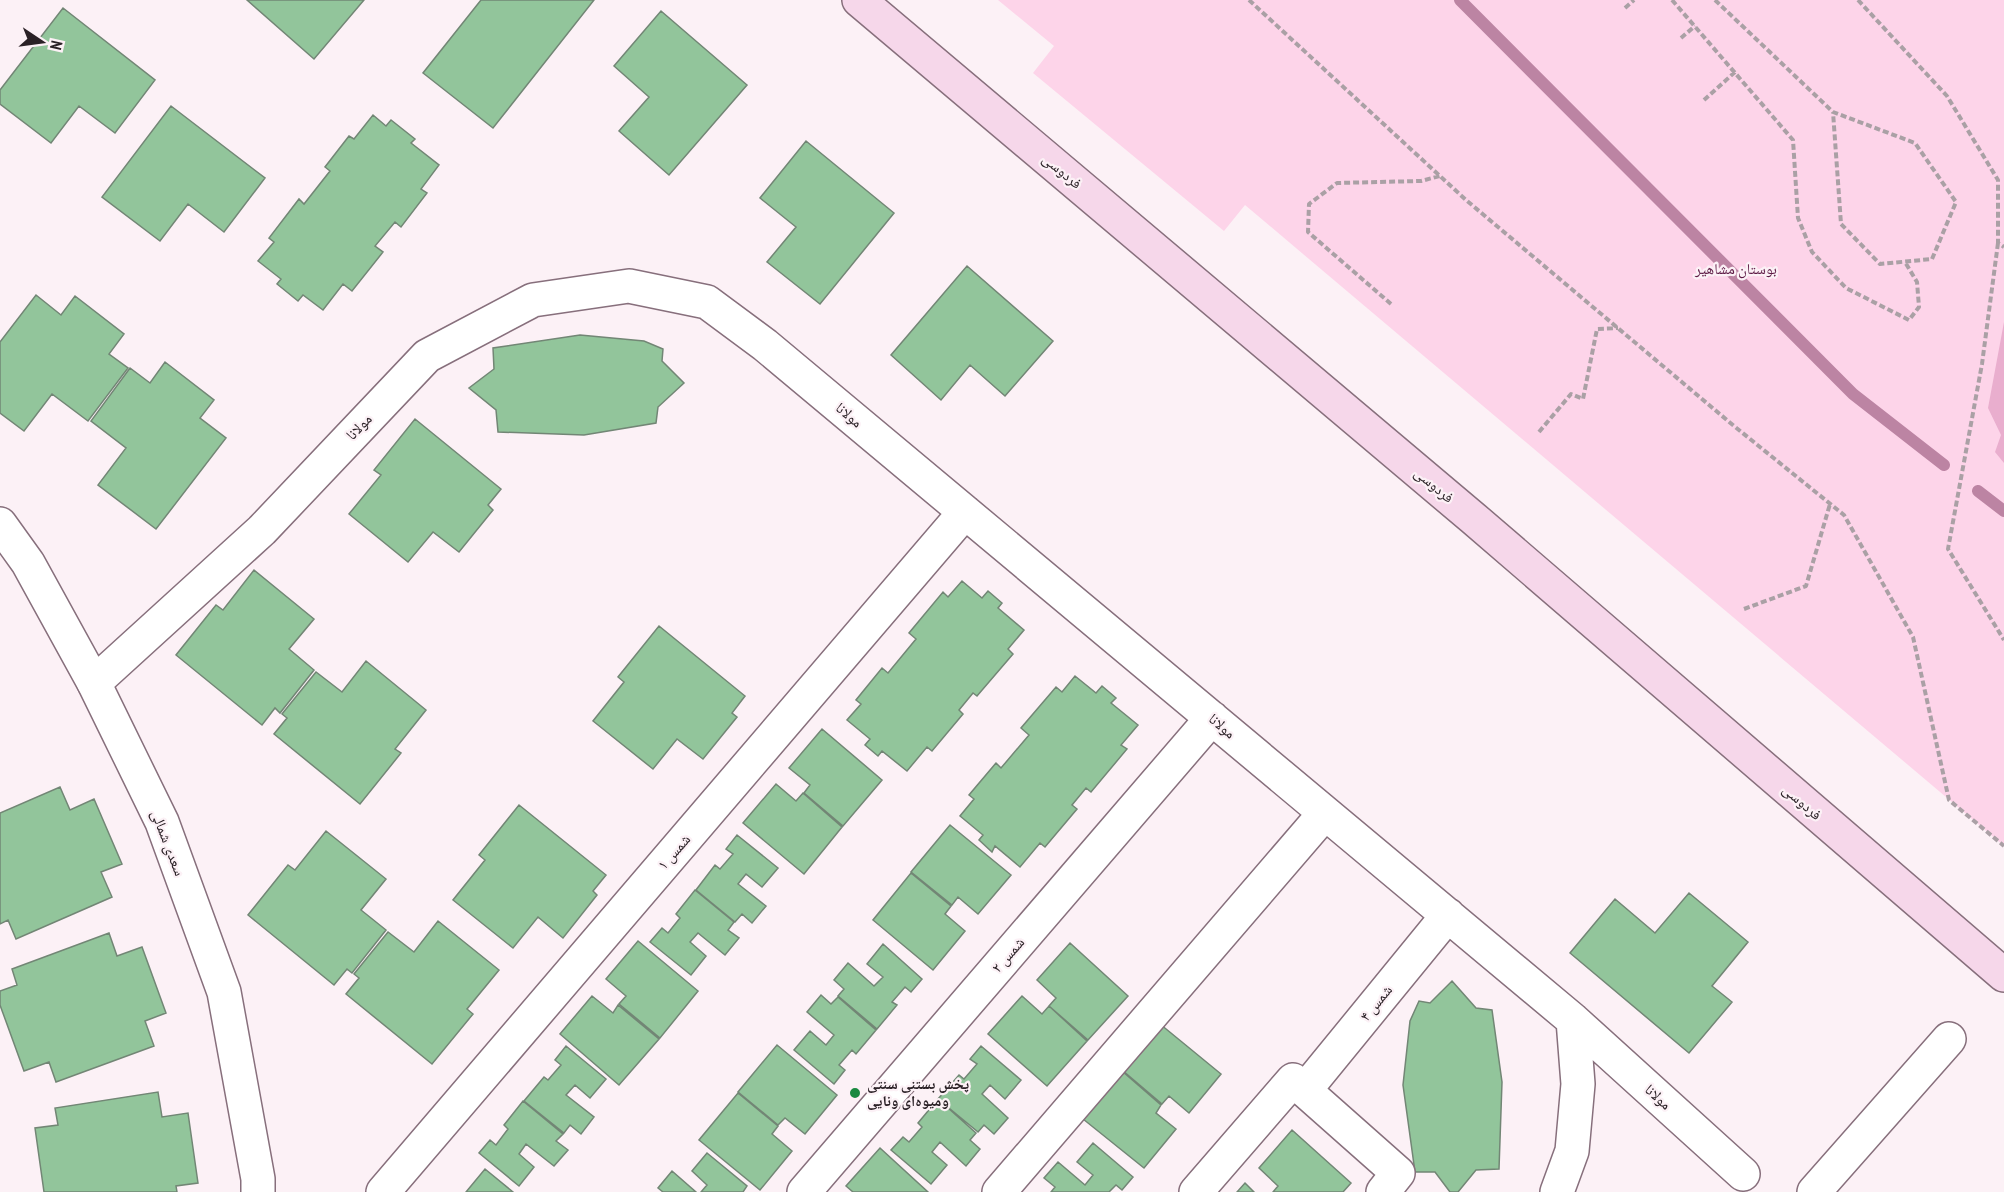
<svg xmlns="http://www.w3.org/2000/svg" width="2004" height="1192" viewBox="0 0 2004 1192" font-family="'PT Sans Narrow','Noto Naskh Arabic',sans-serif">
  <rect width="100%" height="100%" fill="#fcf1f6"/>
  <path fill="#fdd4e9" d="M 998,0 L 2004,0 L 2004,846 L 1245,205 L 1224,231 L 1033,73 L 1054,46 Z"/>
  <path fill="#e9aece" d="M 2004,322 L 2004,463 L 1995,452 L 2001,435 L 1988,408 Z"/>
  <g fill="none" stroke-linecap="round" stroke-linejoin="round">
    <path stroke="#bc84a3" stroke-width="12" d="M 1460,0 L 1853,394 L 1944,465
      M 1978,491 L 2004,511"/>
  </g>
  <path fill="#92c59b" stroke="#728675" stroke-width="1.5" d="M 247,0 L 364,0 L 314,59 Z
    M 481,0 L 594,0 L 493,128 L 423,73 Z
    M 63,8 L 155,80 L 115,133 L 79,106 L 51,143 L 0,104 L 0,90 Z
    M 661,11 L 747,85 L 669,175 L 619,131 L 649,97 L 614,66 Z
    M 171,106 L 265,178 L 224,232 L 188,204 L 160,241 L 102,197 Z
    M 373,115 L 386,126 L 391,120 L 415,139 L 411,143 L 439,165 L 421,189 L 427,193 L 401,227 L 395,222 L 375,246 L 383,252 L 352,291 L 343,284 L 323,310 L 303,295 L 298,301 L 277,284 L 281,279 L 258,261 L 274,242 L 269,238 L 299,199 L 304,204 L 330,171 L 325,167 L 349,136 L 354,139 Z
    M 806,141 L 894,213 L 820,304 L 767,262 L 796,227 L 760,198 Z
    M 967,266 L 1053,341 L 1005,396 L 970,365 L 941,400 L 891,355 Z
    M 36,295 L 61,315 L 75,296 L 124,334 L 109,354 L 128,368 L 88,421 L 52,394 L 24,431 L 0,413 L 0,342 Z
    M 580,335 L 644,341 L 663,349 L 662,361 L 684,383 L 658,407 L 656,423 L 584,435 L 498,432 L 496,410 L 469,388 L 494,369 L 493,348 Z
    M 165,362 L 214,400 L 200,418 L 226,438 L 156,529 L 98,485 L 126,448 L 91,421 L 130,368 L 150,383 Z
    M 415,419 L 501,489 L 488,505 L 493,510 L 459,552 L 433,532 L 408,562 L 349,514 L 381,475 L 374,470 Z
    M 254,570 L 314,619 L 289,649 L 314,670 L 280,713 L 275,708 L 262,725 L 176,655 L 216,605 L 223,610 Z
    M 962,581 L 982,598 L 988,591 L 1002,603 L 998,608 L 1024,630 L 1008,649 L 1013,654 L 977,696 L 973,693 L 959,710 L 963,714 L 932,751 L 927,747 L 907,771 L 882,751 L 878,756 L 865,745 L 870,739 L 847,720 L 861,704 L 856,700 L 882,668 L 888,673 L 916,639 L 909,633 L 943,592 L 948,597 Z
    M 659,626 L 745,696 L 732,713 L 737,717 L 703,759 L 677,739 L 653,769 L 593,721 L 624,682 L 618,677 Z
    M 366,661 L 426,710 L 395,749 L 401,753 L 360,804 L 274,734 L 287,718 L 282,714 L 316,672 L 342,692 Z
    M 1075,676 L 1096,693 L 1102,686 L 1116,698 L 1111,703 L 1138,725 L 1121,745 L 1127,749 L 1091,792 L 1086,788 L 1072,805 L 1077,809 L 1045,847 L 1040,843 L 1020,867 L 995,846 L 992,852 L 979,840 L 983,835 L 960,816 L 974,799 L 969,795 L 996,763 L 1001,768 L 1029,735 L 1021,728 L 1056,687 L 1062,692 Z
    M 822,729 L 882,780 L 843,826 L 804,793 L 810,785 L 789,768 Z
    M 776,784 L 796,801 L 803,793 L 842,827 L 804,874 L 743,823 Z
    M 60,787 L 70,810 L 94,799 L 122,864 L 101,872 L 112,897 L 16,939 L 8,920 L 0,924 L 0,813 Z
    M 519,805 L 606,875 L 593,891 L 597,895 L 563,938 L 538,917 L 513,948 L 453,900 L 485,860 L 479,855 Z
    M 950,825 L 1011,875 L 978,914 L 958,897 L 952,905 L 911,872 Z
    M 326,831 L 386,879 L 361,910 L 386,930 L 352,973 L 347,969 L 334,985 L 248,915 L 288,865 L 295,870 Z
    M 737,835 L 778,868 L 762,887 L 746,874 L 738,884 L 766,906 L 752,923 L 742,914 L 735,922 L 696,890 L 715,865 L 720,869 L 733,854 L 726,849 Z
    M 911,873 L 951,906 L 945,914 L 965,931 L 933,970 L 873,920 Z
    M 695,890 L 734,922 L 728,930 L 739,938 L 725,955 L 698,933 L 690,942 L 706,956 L 691,975 L 650,942 L 662,928 L 668,933 L 680,918 L 676,914 Z
    M 1689,893 L 1748,942 L 1712,986 L 1732,1002 L 1689,1053 L 1570,953 L 1615,899 L 1655,933 Z
    M 438,921 L 499,970 L 467,1009 L 473,1014 L 432,1064 L 346,994 L 359,978 L 354,974 L 388,932 L 414,952 Z
    M 109,933 L 117,956 L 142,947 L 166,1013 L 145,1021 L 154,1046 L 56,1082 L 49,1062 L 24,1071 L 0,1005 L 0,991 L 17,985 L 12,969 Z
    M 638,941 L 698,991 L 660,1038 L 619,1004 L 626,996 L 606,979 Z
    M 1070,943 L 1128,996 L 1088,1040 L 1049,1006 L 1056,998 L 1037,980 Z
    M 883,944 L 922,979 L 911,992 L 905,987 L 892,1002 L 897,1005 L 877,1029 L 838,996 L 844,989 L 834,980 L 848,963 L 874,986 L 883,977 L 867,964 Z
    M 1452,981 L 1476,1008 L 1492,1010 L 1502,1082 L 1499,1169 L 1476,1170 L 1458,1192 L 1450,1192 L 1435,1172 L 1415,1172 L 1403,1085 L 1410,1021 L 1419,1001 L 1430,1003 Z
    M 821,995 L 831,1004 L 838,997 L 876,1030 L 856,1054 L 852,1050 L 839,1065 L 845,1070 L 834,1084 L 794,1050 L 810,1031 L 826,1045 L 834,1035 L 807,1012 Z
    M 592,996 L 613,1013 L 618,1005 L 659,1039 L 619,1085 L 560,1034 Z
    M 1022,996 L 1042,1014 L 1049,1006 L 1087,1041 L 1047,1086 L 988,1034 Z
    M 1160,1024 L 1221,1074 L 1189,1113 L 1169,1096 L 1162,1104 L 1122,1070 Z
    M 777,1045 L 837,1095 L 805,1134 L 785,1118 L 778,1125 L 738,1092 Z
    M 566,1046 L 606,1079 L 590,1098 L 575,1085 L 566,1095 L 594,1117 L 581,1134 L 570,1125 L 564,1133 L 524,1101 L 544,1077 L 548,1080 L 561,1065 L 555,1060 Z
    M 981,1046 L 1021,1080 L 1005,1099 L 990,1085 L 982,1094 L 1008,1118 L 994,1134 L 984,1125 L 978,1132 L 938,1099 L 959,1075 L 964,1079 L 977,1064 L 970,1059 Z
    M 1122,1071 L 1161,1105 L 1156,1113 L 1176,1129 L 1144,1168 L 1083,1119 Z
    M 158,1092 L 162,1117 L 188,1113 L 198,1183 L 176,1186 L 177,1192 L 44,1192 L 35,1128 L 58,1125 L 55,1108 Z
    M 738,1093 L 778,1126 L 772,1134 L 792,1151 L 760,1190 L 699,1140 Z
    M 938,1099 L 976,1133 L 970,1140 L 980,1149 L 966,1166 L 940,1142 L 932,1152 L 947,1165 L 931,1184 L 891,1150 L 903,1137 L 909,1142 L 922,1127 L 918,1123 Z
    M 523,1101 L 563,1134 L 556,1141 L 568,1150 L 554,1166 L 526,1144 L 519,1154 L 534,1167 L 519,1186 L 479,1153 L 490,1140 L 496,1145 L 508,1129 L 504,1125 Z
    M 1292,1130 L 1351,1183 L 1343,1192 L 1273,1192 L 1278,1186 L 1259,1168 Z
    M 1093,1143 L 1133,1177 L 1122,1190 L 1116,1185 L 1109,1192 L 1051,1192 L 1055,1187 L 1044,1178 L 1058,1162 L 1085,1185 L 1093,1175 L 1077,1162 Z
    M 880,1148 L 928,1192 L 853,1192 L 846,1186 Z
    M 707,1153 L 747,1186 L 743,1192 L 701,1192 L 707,1185 L 692,1171 Z
    M 485,1169 L 513,1192 L 466,1192 Z
    M 672,1171 L 696,1192 L 663,1192 L 658,1188 Z
    M 1245,1183 L 1254,1192 L 1237,1192 Z"/>
  <g fill="none" stroke-linecap="round" stroke-linejoin="round">
    <g stroke="#876f7c" stroke-width="36">
      <path id="minor" d="M 94,683 L 262,530 L 427,356 L 533,300 L 629,286 L 707,302 L 765,345 L 1573,1020 L 1743,1174
        M 1305,1090 L 1448,915
        M 383,1192 L 965,512
        M 804,1192 L 1212,718
        M 999,1192 L 1325,813
        M 1196,1192 L 1293,1080 L 1398,1173 L 1383,1192
        M 1557,1192 L 1572,1151 L 1578,1084 L 1573,1020
        M 1814,1192 L 1949,1039"/>
    </g>
    <g stroke="#876f7c" stroke-width="36">
      <path id="tertiary" d="M 0,524 L 28,563 L 94,683 L 162,822 L 224,992 L 258,1179 L 258,1192"/>
    </g>
    <g stroke="#876f7c" stroke-width="36">
      <path id="secondary" d="M 859,0 L 1473,518 L 2004,975"/>
    </g>
    <path stroke="#aaa0a5" stroke-width="4" stroke-dasharray="6 3" stroke-linecap="butt" d="M 1249,0 L 1466,200 L 1734,426 L 1844,515 L 1913,637 L 1949,800 L 2004,846
      M 1672,0 L 1793,140 L 1798,218 L 1812,252 L 1846,288 L 1909,320 L 1919,307 L 1917,282 L 1905,262
      M 1715,0 L 1833,112 L 1915,143 L 1956,202 L 1932,259 L 1880,264 L 1841,224 L 1833,112
      M 1858,0 L 1947,96 L 1998,180 L 1998,243 L 2004,247
      M 1625,8 L 1634,0
      M 1681,38 L 1695,26
      M 1704,100 L 1735,72
      M 1998,243 L 1982,364 L 1948,549 L 2004,640
      M 1391,304 L 1308,232 L 1309,204 L 1337,183 L 1421,181 L 1440,176
      M 1539,432 L 1571,394 L 1583,399 L 1597,329 L 1618,328
      M 1744,609 L 1806,586 L 1830,504"/>
    <use href="#minor" stroke="#fff" stroke-width="33"/>
    <use href="#tertiary" stroke="#fff" stroke-width="33"/>
    <use href="#secondary" stroke="#f6d7ea" stroke-width="33"/>
  </g>
  <circle fill="#1a8940" stroke="#fcf1f6" stroke-width="2" cx="855" cy="1093" r="6"/>
  <g text-anchor="middle" stroke-width="4.5" stroke-linejoin="round" paint-order="stroke">
    <g font-size="15" fill="#2a2126" stroke="#fcf1f6">
      <text transform="translate(1062 171) rotate(40)" y="5">فردوسی</text>
      <text transform="translate(849 415) rotate(40)" y="5">مولانا</text>
      <text transform="translate(359 427) rotate(-46)" y="5">مولانا</text>
      <text transform="translate(1434 485) rotate(40)" y="5">فردوسی</text>
      <text transform="translate(1222 726) rotate(40)" y="5">مولانا</text>
      <text transform="translate(1802 802) rotate(41)" y="5">فردوسی</text>
      <text transform="translate(168 843) rotate(69)" y="5">سعدی شمالی</text>
      <text transform="translate(674 852) rotate(-49)" y="5">شمس ۱</text>
      <text transform="translate(1008 955) rotate(-49)" y="5">شمس ۲</text>
      <text transform="translate(1376 1003) rotate(-51)" y="5">شمس ۴</text>
      <text transform="translate(1658 1097) rotate(42)" y="5">مولانا</text>
    </g>
    <g font-size="15" fill="#5d1a45" stroke="#fcf1f6">
      <text x="1736" y="274">بوستان مشاهیر</text>
    </g>
    <g font-size="15" font-weight="bold" fill="#2a2126" stroke="#fcf1f6" text-anchor="start">
      <text x="867" y="1089">پخش بستنی سنتی<tspan x="867" dy="17">ومیوه‌ای ونایی</tspan></text>
    </g>
  </g>
  <g transform="translate(42 42) rotate(103)" stroke="#fcf1f6" stroke-width="4.5" paint-order="stroke">
  <path d="M0-4.5L10 22L0 15L-10 22Z" fill="#2a2126"/>
  <text y="-9" font-size="16" font-weight="bold" text-anchor="middle" fill="#2a2126">N</text>
  </g>
</svg>
